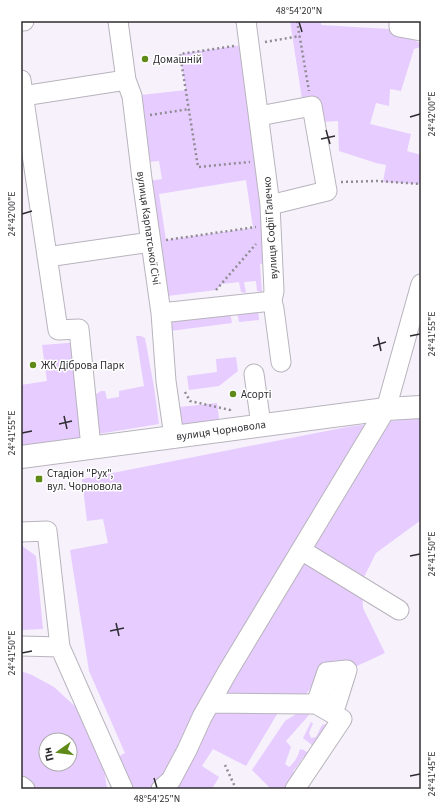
<svg xmlns="http://www.w3.org/2000/svg" width="442" height="810" viewBox="0 0 442 810" font-family="'Source Sans 3',sans-serif">
  <rect width="100%" height="100%" fill="#f6f1fb"/>
  <path fill="#e7ccff" fill-rule="evenodd" d="M 290,21 L 321,21 L 321,25 L 389,29 L 389,21 L 421,21 L 421,31 L 398,30 L 421,44 L 421,47 L 414,49 L 401,91 L 390,89 L 389,106 L 376,103 L 370,124 L 411,134 L 407,151 L 421,155 L 421,184 L 383,182 L 386,165 L 376,163 L 339,151 L 338,121 L 323,122 L 302,99 Z
    M 249,44 L 272,262 L 260,264 L 262,292 L 257,291 L 256,281 L 244,282 L 246,293 L 241,292 L 239,282 L 222,284 L 216,290 L 159,297 L 142,182 L 162,179 L 159,161 L 148,162 L 132,96 L 186,90 L 180,54 ZM 246,180 L 253,228 L 166,240 L 159,194 Z
    M 229,305 L 232,323 L 170,331 L 161,313 Z
    M 258,309 L 259,320 L 239,322 L 237,312 Z
    M 136,336 L 141,336 L 145,338 L 154,387 L 159,424 L 98,434 L 92,397 L 101,391 L 105,391 L 107,399 L 119,397 L 119,391 L 144,386 Z
    M 80,342 L 90,441 L 21,451 L 21,385 L 47,381 L 42,345 Z
    M 236,357 L 238,371 L 219,386 L 189,390 L 187,376 L 217,372 L 216,359 Z
    M 217,403 L 220,426 L 174,432 L 170,408 Z
    M 421,417 L 421,520 L 376,553 L 362,581 L 363,608 L 385,653 L 357,666 L 332,661 L 306,694 L 282,706 L 246,766 L 213,749 L 202,766 L 219,777 L 212,789 L 129,789 L 116,758 L 125,753 L 89,671 L 70,550 L 108,543 L 103,519 L 87,521 L 82,479 L 347,427 Z
    M 21,545 L 36,556 L 43,629 L 21,630 Z
    M 21,671 L 32,675 L 54,687 L 79,710 L 102,754 L 107,789 L 21,789 ZM 46,740 L 70,740 L 70,764 L 46,764 Z
    M 304,709 L 309,715 L 286,741 L 291,747 L 285,764 L 289,767 C 294,763 298,757 300,749 L 304,750 L 310,755 L 313,746 L 303,738 L 311,722 L 313,723 L 309,733 L 311,738 L 316,737 L 322,725 L 326,724 L 327,729 L 310,761 L 304,756 L 296,768 L 293,771 L 298,776 L 291,789 L 271,789 L 252,770 L 285,721 Z"/>
  <g fill="none" stroke-linecap="round" stroke-linejoin="round">
    <g stroke="#b8b4bd" stroke-width="21">
      <path id="minor" d="M 21,21 L 24,21
        M 118,21 L 126,80 L 132,96 L 142,179 L 161,313 L 166,381 L 174,437
        M 399,21 L 399,27 L 421,31
        M 21,80 L 58,330 L 79,329 L 91,447
        M 23,96 L 126,80
        M 259,116 L 312,106 L 327,191 L 270,205
        M 47,257 L 151,242
        M 272,301 L 274,309 L 281,362
        M 161,313 L 272,301 L 274,291 L 270,205 L 246,21
        M 254,374 L 261,425
        M 21,532 L 47,531 L 60,647
        M 301,550 L 399,610
        M 21,646 L 60,647 L 123,789
        M 210,703 L 316,704 L 327,672 L 347,670 L 336,705 L 316,704 L 342,719 L 295,789
        M 21,786 L 25,789
        M 161,789 L 171,780 L 187,750 L 202,717 L 228,671 L 386,409 L 421,284"/>
    </g>
    <g stroke="#b8b4bd" stroke-width="24">
      <path id="major" d="M 21,457 L 386,409 L 421,407"/>
    </g>
    <path stroke="#908c93" stroke-width="2.5" stroke-dasharray="2 3" stroke-linecap="butt" d="M 297,21 L 309,91
      M 265,42 L 300,36
      M 234,46 L 180,54 L 198,167 L 250,162
      M 150,115 L 189,109
      M 341,182 L 377,181 L 421,184
      M 166,240 L 256,227
      M 216,290 L 256,244
      M 185,392 L 190,401 L 230,410 L 230,412
      M 225,765 L 236,789"/>
    <use href="#minor" stroke="#fff" stroke-width="19"/>
    <use href="#major" stroke="#fff" stroke-width="22"/>
  </g>
  <path fill="none" stroke="#2f2d31" stroke-width="1.5" d="M 299,22 L 302,32M 410,117 L 420,114M 326,130 L 330,144M 321,139 L 335,136M 22,214 L 32,211M 410,336 L 420,334M 378,337 L 381,351M 373,346 L 386,342M 64,416 L 67,429M 59,424 L 72,421M 22,433 L 32,431M 410,556 L 420,554M 116,623 L 119,636M 110,631 L 124,628M 22,653 L 32,651M 410,776 L 420,774M 154,778 L 157,788"/>
  <g fill="#5f8a18" stroke="#fff" stroke-width="1.5">
    <circle cx="145" cy="59" r="4"/>
    <circle cx="33" cy="365" r="4"/>
    <circle cx="233" cy="394" r="4"/>
    <rect x="35" y="475" width="8" height="8" rx="2"/>
  </g>
  <g text-anchor="middle" stroke-width="3" stroke-linejoin="round" paint-order="stroke">
    <g font-size="11" fill="#2f2d31" stroke="#fff" text-anchor="start">
      <text x="153" y="63">Домашній</text>
      <text x="41" y="369">ЖК Діброва Парк</text>
      <text x="241" y="398">Асорті</text>
      <text x="47" y="477">Стадіон "Рух",<tspan x="47" dy="13">вул. Чорновола</tspan></text>
    </g>
    <g font-size="11" fill="#2f2d31" stroke="#fff">
      <text transform="translate(149 228) rotate(82)" y="4">вулиця Карпатської Січі</text>
      <text transform="translate(270 228) rotate(-94)" y="4">вулиця Софії Галечко</text>
      <text transform="translate(221 430) rotate(-8)" y="4">вулиця Чорновола</text>
    </g>
  </g>
  <rect width="442" height="810" fill="none" stroke="#ffffff" stroke-width="44"/>
  <g transform="translate(58 752) rotate(256)"><circle r="19" fill="#ffffff" stroke="#acabad"/>
  <path d="M0-3L7 15L0 10L-7 15Z" fill="#5f8a18"/>
  <text y="-6" font-size="11" font-weight="bold" text-anchor="middle" fill="#2f2d31">Пн</text>
  </g>
  <rect x="22" y="22" width="398" height="766" fill="none" stroke="#2f2d31" stroke-width="1.5"/>
  <g font-size="10" text-anchor="middle" fill="#2f2d31">
    <text x="299" y="14">48°54'20"N</text>
    <text transform="translate(431 114) rotate(-90)" y="4">24°42'00"E</text>
    <text transform="translate(11 214) rotate(-90)" y="4">24°42'00"E</text>
    <text transform="translate(431 334) rotate(-90)" y="4">24°41'55"E</text>
    <text transform="translate(11 433) rotate(-90)" y="4">24°41'55"E</text>
    <text transform="translate(431 554) rotate(-90)" y="4">24°41'50"E</text>
    <text transform="translate(11 653) rotate(-90)" y="4">24°41'50"E</text>
    <text transform="translate(431 774) rotate(-90)" y="4">24°41'45"E</text>
    <text x="157" y="802">48°54'25"N</text>
  </g>
</svg>
